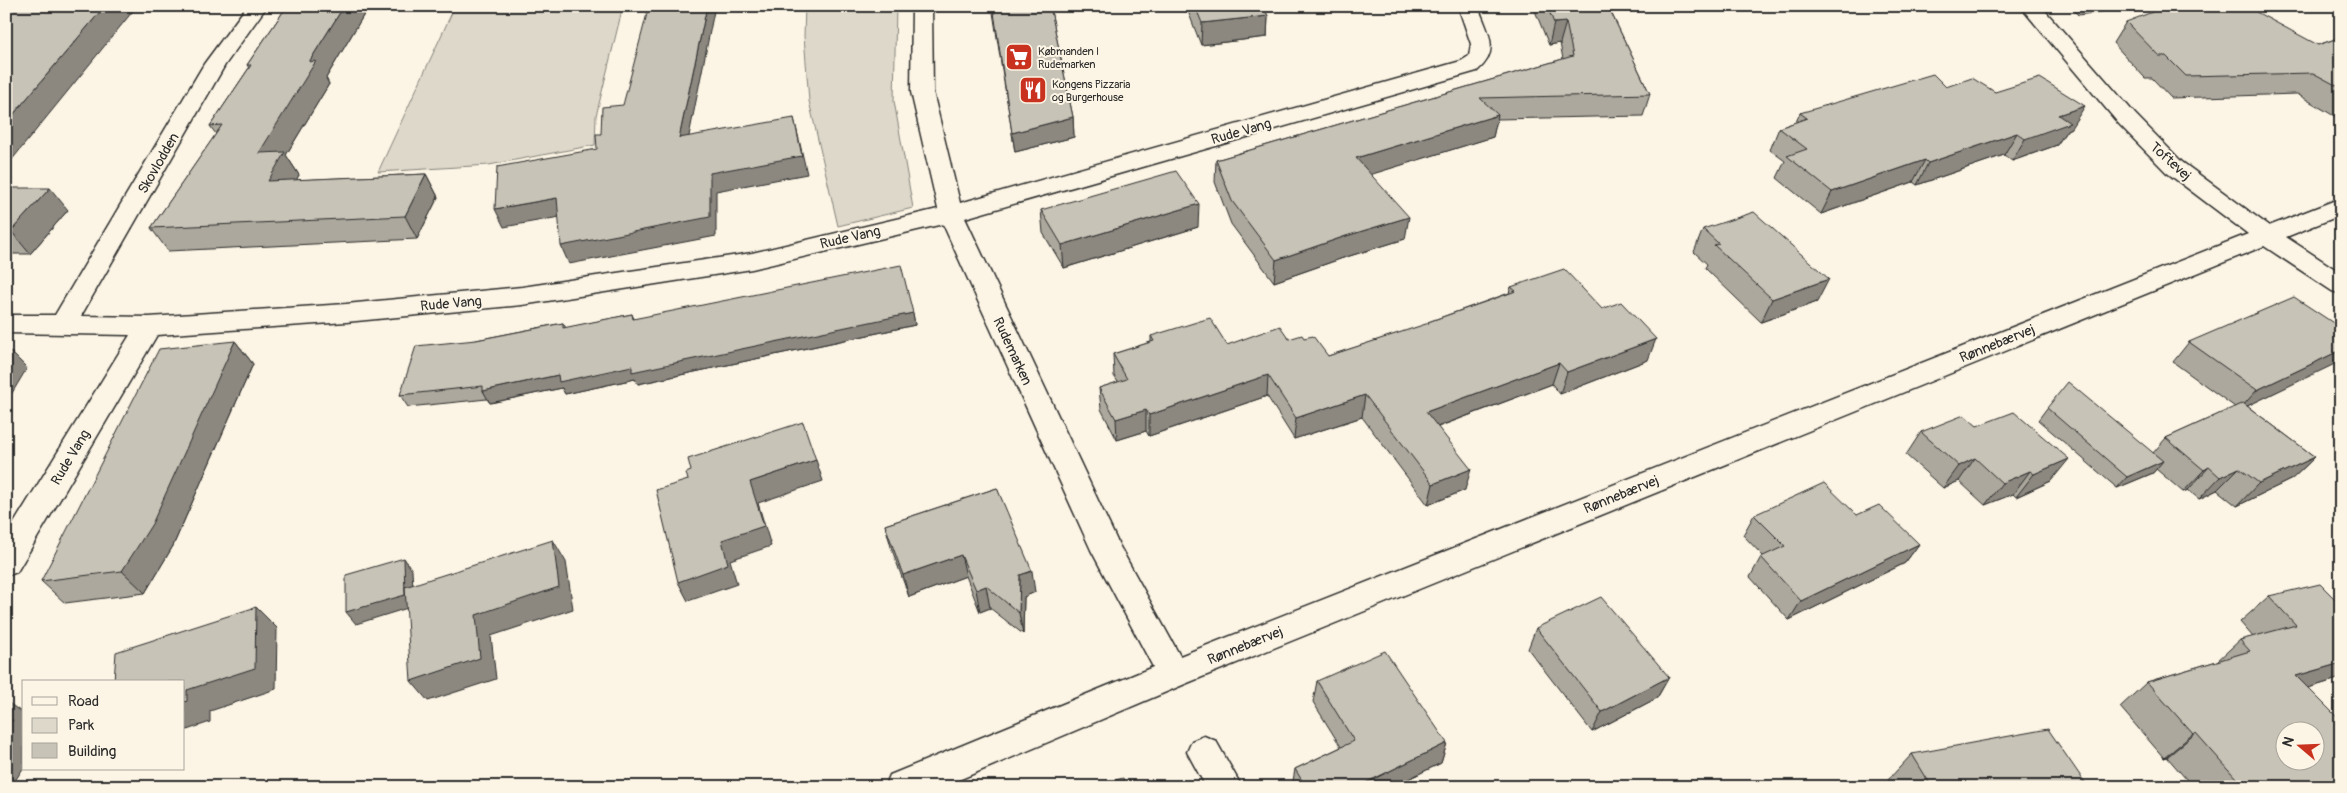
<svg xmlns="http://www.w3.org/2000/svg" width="2347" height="793" viewBox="0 0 2347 793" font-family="Pangolin,sans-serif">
  <rect width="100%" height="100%" fill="#fcf5e5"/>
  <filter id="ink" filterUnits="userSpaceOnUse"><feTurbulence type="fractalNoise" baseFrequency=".02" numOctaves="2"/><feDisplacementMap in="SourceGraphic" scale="10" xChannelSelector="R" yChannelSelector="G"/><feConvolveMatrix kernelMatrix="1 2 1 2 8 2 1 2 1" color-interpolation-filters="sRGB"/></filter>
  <g filter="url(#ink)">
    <path fill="#ded8ca" stroke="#84827a" d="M 455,6 L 623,6 L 596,116 L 595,145 L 489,165 L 378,172 Z
      M 805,6 L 896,6 L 894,101 L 913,208 L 838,226 L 809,101 L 804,36 Z"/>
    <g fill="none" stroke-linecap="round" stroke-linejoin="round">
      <g stroke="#2b2b2b" stroke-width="3">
        <path id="minor" d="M 247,6 L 267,6 L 225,65 L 81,316 L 149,317 L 346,304 L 522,287 L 752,253 L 938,209 L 911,92 L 912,6 L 932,6 L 933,92 L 960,203 L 1461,61 L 1469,56 L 1471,44 L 1458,6 L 1478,6 C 1487,32 1502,50 1477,71 L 965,218 L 1119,545 L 1180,656 L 2248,234 L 2166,172 L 2119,124 L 2020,6 L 2041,6 L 2135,114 L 2182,162 L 2269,226 L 2341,198 L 2341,215 L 2286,237 L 2341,273 L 2341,294 L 2332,291 L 2264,246 L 1185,684 L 942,787 L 885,787 L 890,775 L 1153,667 L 1091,550 L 943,224 L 752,269 L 522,305 L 346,322 L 157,335 L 17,572 L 6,576 L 6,536 L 130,335 L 6,333 L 6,315 L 55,315 L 204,64 Z
          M 1204,736 L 1216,741 L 1242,787 L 1206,787 L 1187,752 L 1192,741 Z"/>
      </g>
      <use href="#minor" fill="#fcf5e5" fill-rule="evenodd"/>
    </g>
    <path fill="#aca89d" stroke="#2b2b2b" d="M 287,6 L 369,6 L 326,78 L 329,84 L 286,155 L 299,175 L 296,180 L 426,174 L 438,197 L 417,239 L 168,251 L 151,228 L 216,134 L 210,126 L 249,68 L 247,65 Z
      M 992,6 L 1050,6 L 1073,117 L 1074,137 L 1015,152 Z
      M 1186,6 L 1263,6 L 1268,16 L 1267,37 L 1201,45 Z
      M 1533,6 L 1608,6 L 1650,94 L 1643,116 L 1497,119 L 1493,137 L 1371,174 L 1405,239 L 1343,258 L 1274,282 L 1231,224 L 1215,182 L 1216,160 L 1563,59 L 1560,43 L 1549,45 Z
      M 2070,6 L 2144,6 L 2078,15 Z
      M 2126,22 L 2318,45 L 2341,37 L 2341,120 L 2297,94 L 2171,98 L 2152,78 L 2145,78 L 2113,43 Z
      M 1946,87 L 1995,92 L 2071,128 L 2067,130 L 2057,145 L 2012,161 L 2004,155 L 1917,185 L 1913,182 L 1821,214 L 1777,178 L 1785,161 L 1770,150 L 1779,128 L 1796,122 L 1800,113 Z
      M 6,188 L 68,210 L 30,254 L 6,254 Z
      M 1041,210 L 1198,227 L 1064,268 L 1043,233 Z
      M 1703,229 L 1817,302 L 1761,322 L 1705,268 L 1707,264 L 1694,252 Z
      M 1511,287 L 1648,360 L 1560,394 L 1552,384 L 1438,427 L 1465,490 L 1428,505 L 1362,417 L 1294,439 L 1267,396 L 1149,436 L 1146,431 L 1117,440 L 1101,409 L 1099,388 L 1118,382 L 1114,376 L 1113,354 L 1151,342 L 1151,336 L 1227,345 L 1304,338 L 1328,356 L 1428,324 L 1428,322 L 1509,293 Z
      M 913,313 L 915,325 L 638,384 L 635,379 L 565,394 L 562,388 L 490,403 L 487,399 L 408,407 L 400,395 L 476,340 L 563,323 L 566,328 L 632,314 L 634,319 Z
      M 235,341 L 253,364 L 173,546 L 145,593 L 65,603 L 41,581 Z
      M 2189,342 L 2322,369 L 2247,406 L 2315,457 L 2292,479 L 2237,506 L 2217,490 L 2199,499 L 2188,490 L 2183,492 L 2156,469 L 2153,473 L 2117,488 L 2038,420 L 2047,408 L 2153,453 L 2166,438 L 2235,407 L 2173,362 Z
      M 1977,426 L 2051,481 L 2016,497 L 2013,494 L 1985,505 L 1959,481 L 1943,488 L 1906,455 L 1921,432 Z
      M 997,488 L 1035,592 L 1024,597 L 1023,634 L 990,608 L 980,612 L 966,576 L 909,597 L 891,547 L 885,525 Z
      M 1754,515 L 1857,515 L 1919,544 L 1905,563 L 1789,620 L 1750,577 L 1761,557 L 1763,556 L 1743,535 Z
      M 2269,596 L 2341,605 L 2341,678 L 2308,688 L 2341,787 L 2193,787 L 2167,757 L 2164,758 L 2120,707 L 2147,682 L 2217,661 L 2240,640 L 2253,637 L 2240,622 Z
      M 1536,628 L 1669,677 L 1657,698 L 1592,732 L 1528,649 Z
      M 1317,681 L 1447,743 L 1441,763 L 1392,787 L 1292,787 L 1295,769 L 1341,747 L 1313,702 Z
      M 1912,754 L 2088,787 L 1892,787 L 1888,780 Z"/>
    <path fill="#8c8880" stroke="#2b2b2b" d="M 105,6 L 137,6 L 6,167 L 6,123 Z
      M 344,6 L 369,6 L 326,78 L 329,84 L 286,155 L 299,175 L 283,204 L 268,181 L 259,153 L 309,62 Z
      M 707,6 L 715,6 L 685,156 L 679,138 Z
      M 1268,16 L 1267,37 L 1201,45 L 1202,23 Z
      M 1566,22 L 1560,43 L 1549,45 L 1554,23 Z
      M 2085,106 L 2071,128 L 2067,130 L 2057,145 L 2012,161 L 2025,139 L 2058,115 Z
      M 1498,115 L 1493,137 L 1353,180 L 1356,158 Z
      M 1073,117 L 1074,137 L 1015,152 L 1012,133 Z
      M 794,118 L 807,174 L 716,191 L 716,236 L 569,264 L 561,246 L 710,173 Z
      M 2017,133 L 2004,155 L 1917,185 L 1928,163 Z
      M 1925,160 L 1913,182 L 1821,214 L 1832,192 Z
      M 426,174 L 438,197 L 417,239 L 405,216 Z
      M 50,188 L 68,210 L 30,254 L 11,231 Z
      M 557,198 L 565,216 L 504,227 L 495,209 Z
      M 1199,204 L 1198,227 L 1064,268 L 1062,245 Z
      M 1409,217 L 1405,239 L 1343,258 L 1274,282 L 1276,260 L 1346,236 Z
      M 1829,279 L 1817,302 L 1761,322 L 1772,299 Z
      M 913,313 L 915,325 L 638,384 L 635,379 L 565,394 L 562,388 L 490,403 L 483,391 L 558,375 L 632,366 Z
      M 1656,339 L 1648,360 L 1560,394 L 1567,372 Z
      M 235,341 L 253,364 L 173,546 L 145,593 L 122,571 Z
      M 6,347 L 27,368 L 6,403 Z
      M 2341,350 L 2341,361 L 2239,410 L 2257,390 Z
      M 1559,363 L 1552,384 L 1421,433 L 1426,412 Z
      M 1268,375 L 1267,396 L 1149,436 L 1149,415 Z
      M 1365,395 L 1362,417 L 1294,439 L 1296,418 Z
      M 1146,410 L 1146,431 L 1117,440 L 1116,419 Z
      M 2315,457 L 2292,479 L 2237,506 L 2259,483 Z
      M 1975,458 L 1959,481 L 1943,488 L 1959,466 Z
      M 2069,459 L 2051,481 L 2016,497 L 2034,474 Z
      M 816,460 L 823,481 L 758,503 L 771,546 L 730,560 L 737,584 L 688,601 L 678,582 L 722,540 L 750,482 Z
      M 2163,461 L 2153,473 L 2117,488 L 2127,477 Z
      M 2209,467 L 2188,490 L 2183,492 L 2204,470 Z
      M 2239,468 L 2217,490 L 2199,499 L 2220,477 Z
      M 1471,469 L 1465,490 L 1428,505 L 1433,484 Z
      M 2030,471 L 2013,494 L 1985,505 L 2002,483 Z
      M 553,540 L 566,562 L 573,609 L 491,636 L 496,679 L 428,701 L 411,681 L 476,615 Z
      M 1919,544 L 1905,563 L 1789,620 L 1801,601 Z
      M 961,555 L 966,576 L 909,597 L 903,575 Z
      M 404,558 L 412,570 L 414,606 L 356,624 L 346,612 Z
      M 1032,571 L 1035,592 L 1024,597 L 1023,634 L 1019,613 L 1020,575 Z
      M 986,586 L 990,608 L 980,612 L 976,590 Z
      M 256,607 L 277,628 L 276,689 L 210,711 L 210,722 L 184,731 L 184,702 L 187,690 Z
      M 2341,663 L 2341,678 L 2265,701 L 2296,676 Z
      M 1669,677 L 1657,698 L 1592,732 L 1602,712 Z
      M 6,701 L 24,714 L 24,767 L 11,787 L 6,787 Z
      M 2196,733 L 2167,757 L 2164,758 L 2193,734 Z
      M 1447,743 L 1441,763 L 1392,787 L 1357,787 Z"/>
    <path fill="#c8c3b7" stroke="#2b2b2b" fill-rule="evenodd" d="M 6,6 L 105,6 L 6,123 Z
      M 287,6 L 344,6 L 309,62 L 316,61 L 259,153 L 285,152 L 268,181 L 426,174 L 405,216 L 151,228 L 222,125 L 210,126 L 251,65 L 247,65 Z
      M 649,6 L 707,6 L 679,138 L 794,118 L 802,156 L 710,173 L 710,217 L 561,246 L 557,198 L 495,209 L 497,167 L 597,149 L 596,134 L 601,134 L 602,107 L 623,105 Z
      M 993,6 L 1050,6 L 1073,117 L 1012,133 Z
      M 1195,6 L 1263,6 L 1268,16 L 1202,23 Z
      M 1547,6 L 1608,6 L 1650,94 L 1480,98 L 1498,115 L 1356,158 L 1409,217 L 1346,236 L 1276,260 L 1232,201 L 1216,160 L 1573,56 L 1566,22 L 1554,23 Z
      M 2168,6 L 2245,6 L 2318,45 L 2341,37 L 2341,88 L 2313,73 L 2186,76 L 2166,56 L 2159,56 L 2126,22 Z
      M 1933,74 L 1946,87 L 1972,78 L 1995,92 L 2040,78 L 2085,106 L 2058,115 L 2070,123 L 2025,139 L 2017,133 L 1928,163 L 1925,160 L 1832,192 L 1787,156 L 1807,149 L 1779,128 L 1807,118 L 1800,113 Z
      M 1176,171 L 1199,204 L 1062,245 L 1041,210 Z
      M 6,188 L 50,188 L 11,231 L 6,231 Z
      M 1754,212 L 1829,279 L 1772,299 L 1714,245 L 1719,244 L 1703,229 Z
      M 901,265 L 913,313 L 632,372 L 632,366 L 559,382 L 558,375 L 483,391 L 483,386 L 400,395 L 416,346 L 476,340 L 563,323 L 563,328 L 632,314 L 633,319 Z
      M 1564,269 L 1602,309 L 1621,302 L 1656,339 L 1567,372 L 1559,363 L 1426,412 L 1471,469 L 1433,484 L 1365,395 L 1296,418 L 1268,375 L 1149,415 L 1146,410 L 1116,419 L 1099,388 L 1127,379 L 1113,354 L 1154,341 L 1151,336 L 1210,318 L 1227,345 L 1280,326 L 1289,339 L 1302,335 L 1304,338 L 1313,336 L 1328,356 L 1429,323 L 1428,322 L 1516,291 L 1511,287 Z
      M 2294,297 L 2341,328 L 2341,350 L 2257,390 L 2189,342 Z
      M 235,341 L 152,524 L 122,571 L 41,581 L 159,349 Z
      M 2068,382 L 2163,461 L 2127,477 L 2047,408 Z
      M 2243,403 L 2315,457 L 2259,483 L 2239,468 L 2220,477 L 2209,467 L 2204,470 L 2166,438 Z
      M 2014,412 L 2069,459 L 2034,474 L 2030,471 L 2002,483 L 1975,458 L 1959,466 L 1921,432 L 1964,415 L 1977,426 Z
      M 803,422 L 816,460 L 750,482 L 764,526 L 722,540 L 728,564 L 678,582 L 656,490 L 688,480 L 686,473 L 691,471 L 688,459 Z
      M 1824,483 L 1857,515 L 1879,505 L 1919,544 L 1801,601 L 1761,557 L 1785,546 L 1754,515 Z
      M 997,488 L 1032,571 L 1020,575 L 1019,613 L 986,586 L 976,590 L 961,555 L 903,575 L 885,525 Z
      M 553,540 L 559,587 L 476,615 L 480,658 L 411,681 L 405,587 Z
      M 404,558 L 405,595 L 346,612 L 346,575 Z
      M 2320,584 L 2341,605 L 2341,663 L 2296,676 L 2341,721 L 2341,771 L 2337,772 L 2341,776 L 2341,787 L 2244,787 L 2196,733 L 2193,734 L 2147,682 L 2250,651 L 2240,640 L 2296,625 L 2269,596 ZM 2284,730 L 2314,730 L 2314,760 L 2284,760 Z
      M 1601,597 L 1669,677 L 1602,712 L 1536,628 Z
      M 256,607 L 255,668 L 187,690 L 187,701 L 184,702 L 184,682 L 114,682 L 116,652 Z
      M 1385,651 L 1447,743 L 1357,787 L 1306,787 L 1295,769 L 1354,741 L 1317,681 Z
      M 6,720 L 13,720 L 6,730 Z
      M 2048,729 L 2088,787 L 1932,787 L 1912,754 Z
      M 1123,778 L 1126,787 L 1091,787 Z"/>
  </g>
  <defs>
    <g id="supermarket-square" transform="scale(1.4375)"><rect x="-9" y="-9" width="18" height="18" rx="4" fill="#c8321e" stroke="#fcf5e5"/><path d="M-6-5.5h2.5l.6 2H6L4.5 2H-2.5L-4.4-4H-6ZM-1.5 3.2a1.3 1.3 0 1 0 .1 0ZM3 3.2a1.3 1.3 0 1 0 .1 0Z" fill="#fff"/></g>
    <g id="restaurant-square" transform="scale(1.4375)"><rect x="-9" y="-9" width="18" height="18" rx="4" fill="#c8321e" stroke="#fcf5e5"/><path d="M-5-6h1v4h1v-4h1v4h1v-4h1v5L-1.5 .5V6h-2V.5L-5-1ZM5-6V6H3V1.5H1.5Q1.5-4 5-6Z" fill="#fff"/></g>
  </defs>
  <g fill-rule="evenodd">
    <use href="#supermarket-square" x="1019" y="57"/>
    <use href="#restaurant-square" x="1033" y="90"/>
  </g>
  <g text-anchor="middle" stroke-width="4" stroke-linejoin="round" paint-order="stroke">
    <g font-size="11" fill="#2b2b2b" stroke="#fcf5e5" text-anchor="start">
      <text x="1038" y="55">Købmanden I<tspan x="1038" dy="13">Rudemarken</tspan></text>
      <text x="1052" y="88">Kongens Pizzaria<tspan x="1052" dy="13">og Burgerhouse</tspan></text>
    </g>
    <g font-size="14" fill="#2b2b2b" stroke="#fcf5e5">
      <text transform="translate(1241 131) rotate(-16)" y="5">Rude Vang</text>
      <text transform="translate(2171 161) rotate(42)" y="5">Toftevej</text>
      <text transform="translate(158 163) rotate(-60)" y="5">Skovlodden</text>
      <text transform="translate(850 237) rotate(-13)" y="5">Rude Vang</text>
      <text transform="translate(451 303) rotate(-5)" y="5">Rude Vang</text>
      <text transform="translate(1997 343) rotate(-22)" y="5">Rønnebærvej</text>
      <text transform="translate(1013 351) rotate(65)" y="5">Rudemarken</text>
      <text transform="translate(70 457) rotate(-59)" y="5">Rude Vang</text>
      <text transform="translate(1621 494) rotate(-22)" y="5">Rønnebærvej</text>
      <text transform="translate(1245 645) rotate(-22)" y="5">Rønnebærvej</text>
    </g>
  </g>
  <rect width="2347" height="793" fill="none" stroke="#fcf5e5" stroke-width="25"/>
  <rect x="12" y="12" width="2322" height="768" fill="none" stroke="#2b2b2b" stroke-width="2" filter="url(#ink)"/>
  <rect x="22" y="680" width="162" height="90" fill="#fcf5e5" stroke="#a8a49b"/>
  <rect x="32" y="697" width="25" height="8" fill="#fcf5e5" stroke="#a8a49b"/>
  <text x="68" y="706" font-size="15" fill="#2b2b2b">Road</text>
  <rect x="32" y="718" width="25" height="15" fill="#ded8ca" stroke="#a8a49b"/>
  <text x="68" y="730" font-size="15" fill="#2b2b2b">Park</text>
  <rect x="32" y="743" width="25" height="15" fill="#c8c3b7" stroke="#a8a49b"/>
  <text x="68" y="756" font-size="15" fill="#2b2b2b">Building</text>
  <g transform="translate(2300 746) rotate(289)"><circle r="24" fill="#fcf5e5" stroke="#a8a49b"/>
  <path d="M0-4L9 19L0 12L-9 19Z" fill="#c8321e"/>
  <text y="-8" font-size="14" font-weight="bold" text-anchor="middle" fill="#2b2b2b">N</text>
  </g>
</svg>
